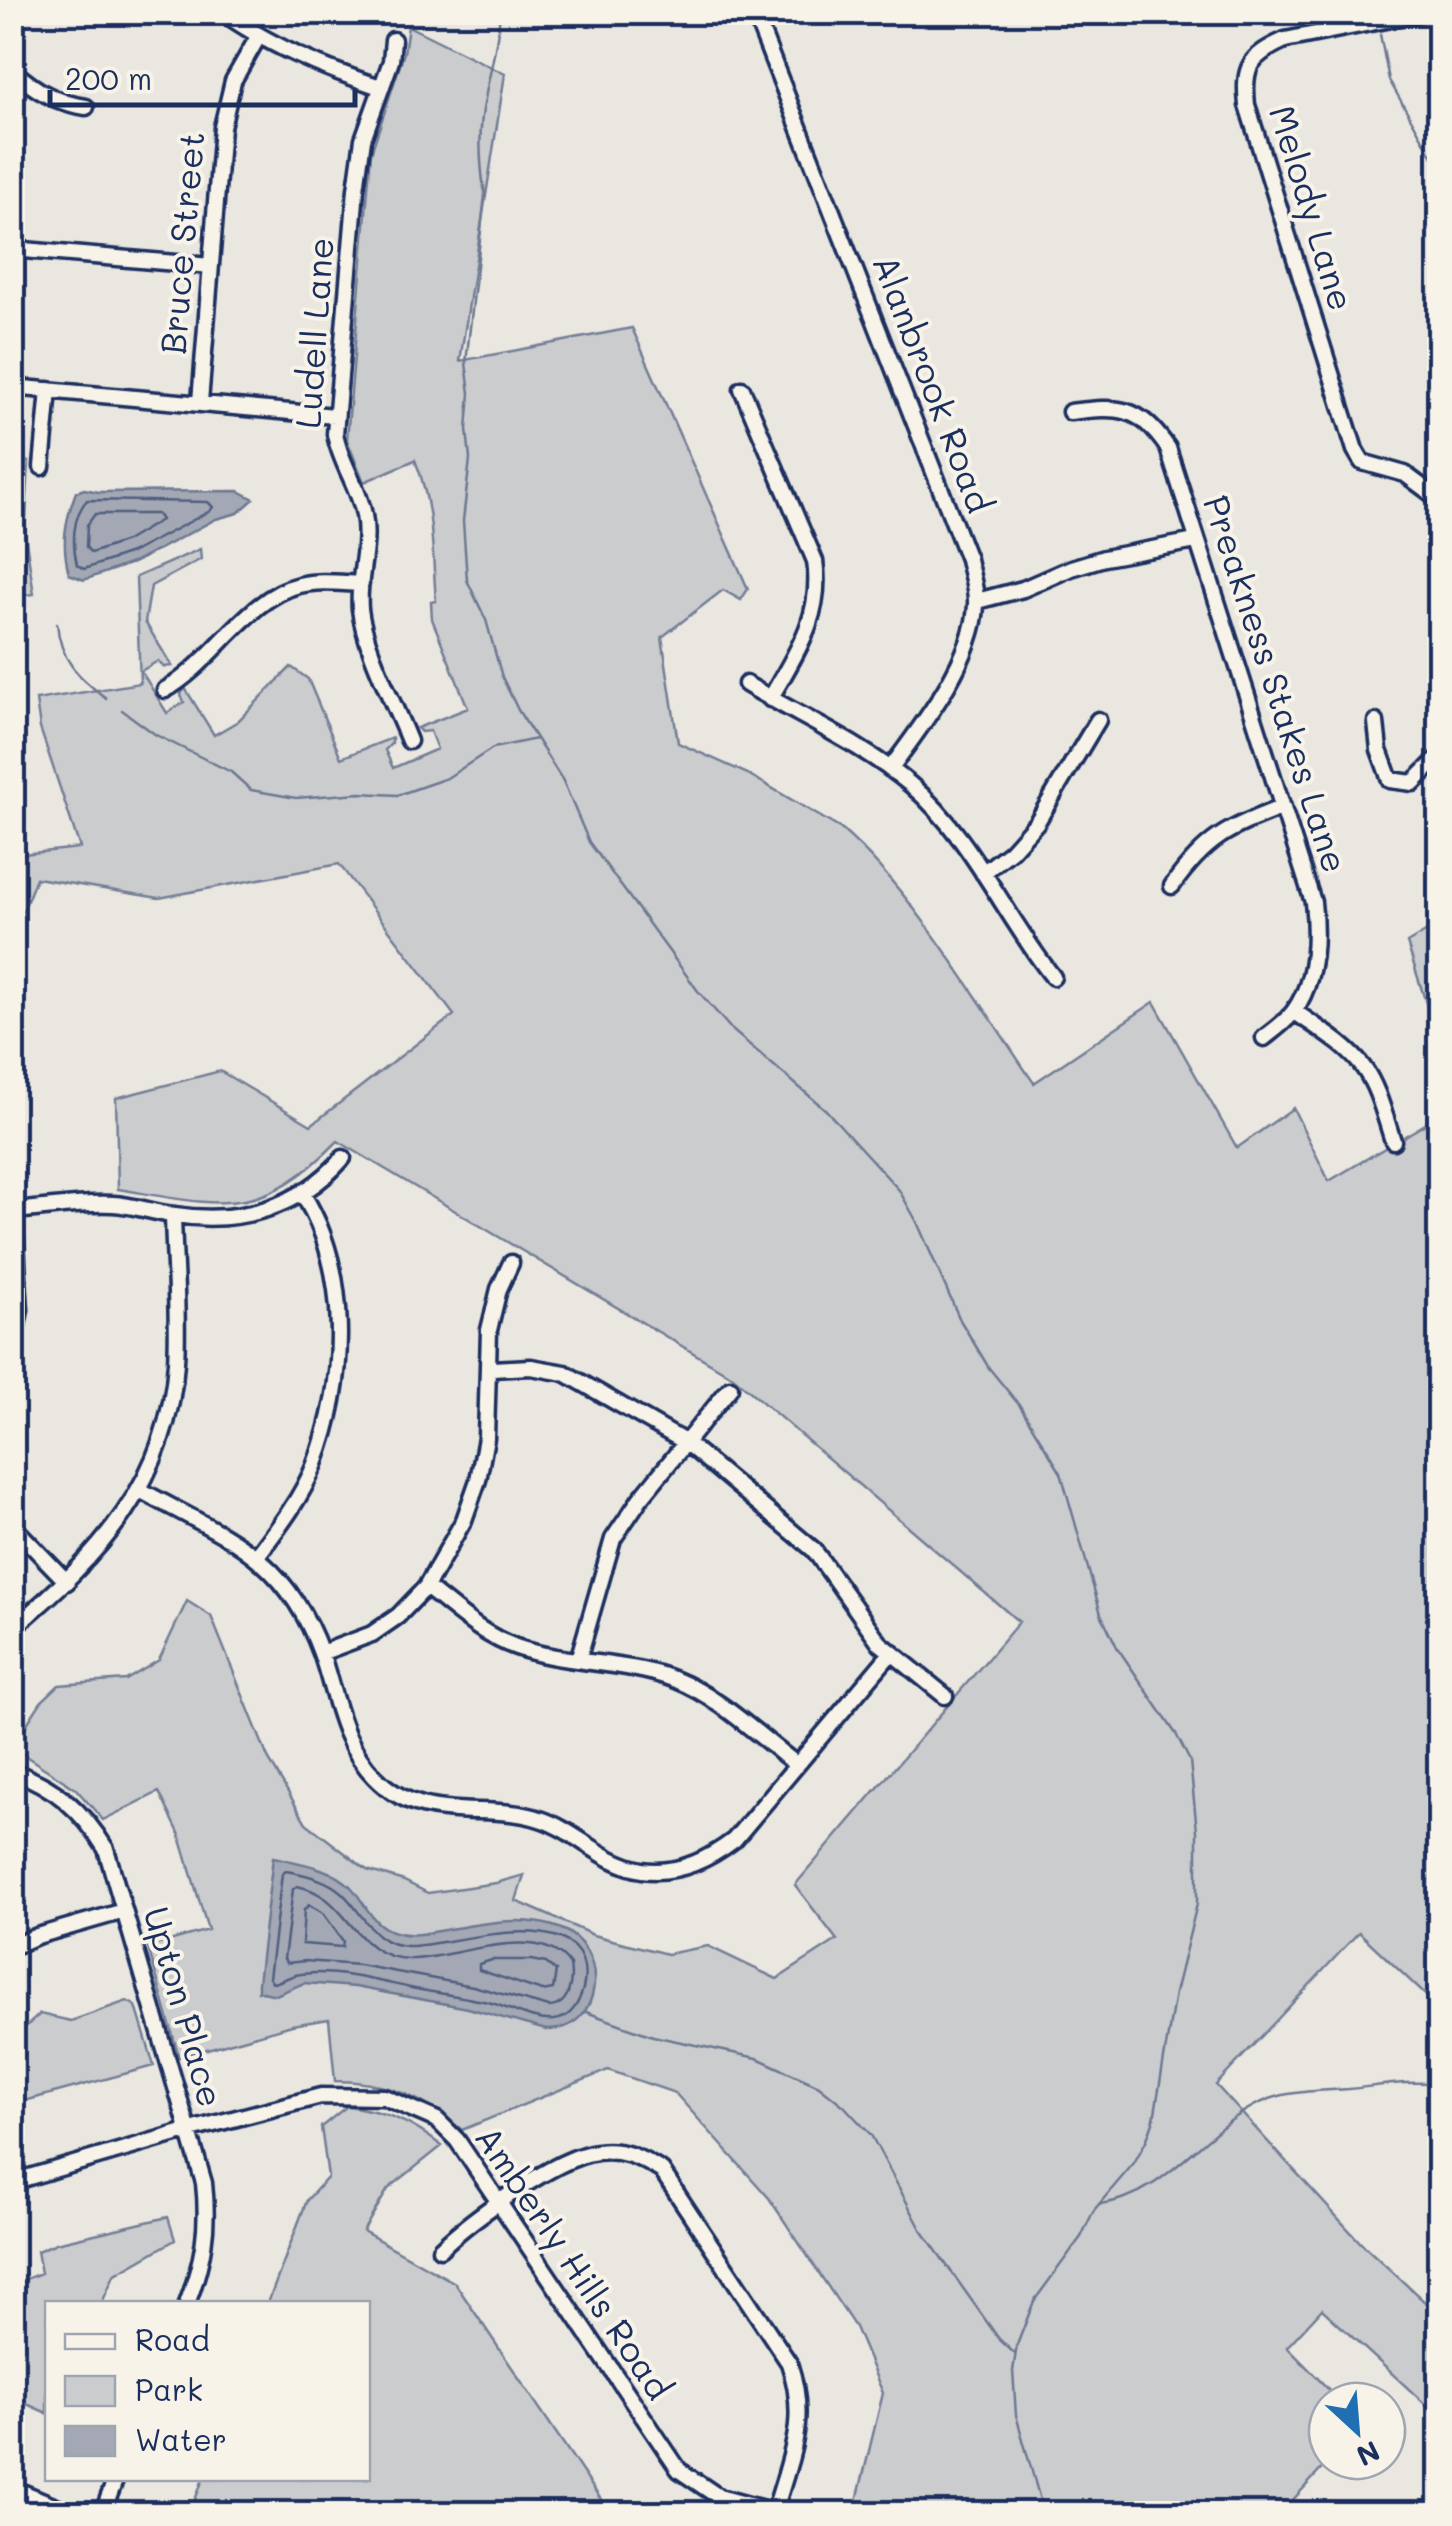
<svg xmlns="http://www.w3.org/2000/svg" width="1452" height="2526" viewBox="0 0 1452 2526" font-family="Mali,sans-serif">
  <rect width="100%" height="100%" fill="#eae7e0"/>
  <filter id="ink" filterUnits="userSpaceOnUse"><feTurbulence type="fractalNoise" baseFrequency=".01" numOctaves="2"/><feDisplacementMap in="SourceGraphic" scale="20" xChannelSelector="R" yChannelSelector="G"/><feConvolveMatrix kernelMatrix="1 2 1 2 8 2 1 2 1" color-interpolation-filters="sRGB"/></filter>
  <g filter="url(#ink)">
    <path fill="#cbcccd" stroke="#737e96" stroke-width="2.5" d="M 408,26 L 505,74 L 460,361 L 632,328 L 748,589 L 741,600 L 723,590 L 662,637 L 678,743 L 748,774 L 841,829 C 914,892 978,1002 1034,1083 L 1154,1002 L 1237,1148 L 1293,1108 L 1329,1181 L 1439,1116 L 1439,2008 L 1359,1932 L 1216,2085 L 1360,2242 L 1439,2315 L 1439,2417 L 1322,2309 L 1287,2347 L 1340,2401 L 1327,2401 L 1329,2461 L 1291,2502 L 1313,2513 L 854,2513 L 883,2393 L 855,2327 L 769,2198 L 675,2093 L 608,2070 L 462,2130 C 423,2097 386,2081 335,2081 L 329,2019 L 292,2025 L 179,2057 L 148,1947 L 208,1930 L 179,1833 L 159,1792 L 103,1820 L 76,1789 L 18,1751 L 21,1733 L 41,1702 L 59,1685 L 126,1680 L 159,1660 L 187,1601 L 211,1616 L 268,1758 L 306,1823 L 367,1870 L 404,1881 L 428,1893 L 496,1883 L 524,1875 L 516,1901 L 593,1935 L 667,1954 L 708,1946 L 777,1979 L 837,1940 L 795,1885 L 1019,1622 L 732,1376 L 338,1141 C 259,1221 221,1206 118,1189 L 116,1098 L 220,1071 L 311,1125 L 454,1015 L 339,864 L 159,898 L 36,878 L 13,936 L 13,855 L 80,848 L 40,728 L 36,700 L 140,683 L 136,577 L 200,549 L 201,559 L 151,586 L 145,622 L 172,666 L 164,667 L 158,661 L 141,671 L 167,713 L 184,702 L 181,694 L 185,688 L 214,735 L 238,721 L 291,667 L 308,679 L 341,758 L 392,738 L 392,743 L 385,750 L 393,768 L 437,749 L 430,731 L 421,732 L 417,728 L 468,708 L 432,619 L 431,602 L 436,601 C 432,552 434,506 415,460 L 364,482 L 347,440 L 371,153 L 404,53 Z
      M 13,461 L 29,462 L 25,534 L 34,594 L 13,597 Z
      M 1439,924 L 1439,1044 L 1407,943 Z
      M 127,2001 L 136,2006 L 154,2066 L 13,2104 L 13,2038 L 40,2014 L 71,2021 Z
      M 347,2106 C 386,2111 411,2122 442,2146 L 388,2189 L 363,2231 L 455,2283 L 610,2513 L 190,2513 L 203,2479 L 368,2478 L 368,2304 L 268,2303 L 307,2200 L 328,2177 L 321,2127 Z
      M 168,2217 L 175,2240 L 114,2275 L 102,2303 L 48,2304 L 47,2413 L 13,2398 L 13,2284 L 41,2273 L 37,2251 L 56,2243 Z"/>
    <path fill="#a3a8b4" stroke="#6d7892" stroke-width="2.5" d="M 84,489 L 99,492 L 239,491 L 254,499 L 238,513 L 216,519 L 135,562 L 84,580 L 69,574 C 61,543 65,521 76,492 Z
      M 273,1857 C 299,1863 331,1867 351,1887 C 365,1902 371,1924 392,1931 C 411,1938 425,1933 444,1930 C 479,1924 524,1914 559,1928 C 611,1947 604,2031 546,2030 L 468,2008 L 355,1987 L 304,1983 L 276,1995 L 258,1991 L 258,1983 Z"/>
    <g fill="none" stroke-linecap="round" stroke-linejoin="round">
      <path stroke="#515f80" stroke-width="2.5" d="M 87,500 L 208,502 L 213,507 L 210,511 L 131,553 L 84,569 L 77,565 C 72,543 72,517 87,500 Z
        M 95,514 L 157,514 L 161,520 L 126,541 L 91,553 L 86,547 L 87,525 Z
        M 286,1871 C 305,1874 327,1879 342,1893 C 364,1913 373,1947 410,1946 C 448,1946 573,1904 584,1967 C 587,1987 577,2018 554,2020 C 532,2022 509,2007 488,2002 C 466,1997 443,1994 421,1990 C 384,1983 339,1969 301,1974 C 291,1975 282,1981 273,1983 L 269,1978 L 282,1874 Z
        M 297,1886 C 351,1896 351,1957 409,1959 C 451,1960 540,1920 570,1965 C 573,1983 569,2006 549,2007 L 473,1986 L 359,1965 L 305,1961 L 287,1963 L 284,1959 L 293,1889 Z
        M 309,1905 L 323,1913 L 343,1941 L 342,1947 L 302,1944 L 304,1910 Z
        M 492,1960 L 532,1960 L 546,1963 L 556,1971 L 553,1989 L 542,1991 L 479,1970 L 479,1964 Z"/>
      <path stroke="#6d7892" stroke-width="2.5" d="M 500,12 C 498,43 490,70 485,99 C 478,130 480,165 485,195 L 466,363 L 470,393 L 467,429 L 470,459 L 463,521 L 467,580 L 486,620 L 502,677 L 518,710 L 563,781 L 589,842 L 698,991 L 731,1029 L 826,1110 L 899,1190 L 917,1222 L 960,1320 L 989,1368 L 1020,1406 L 1061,1473 L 1101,1614 L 1117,1647 L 1176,1734 L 1190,1761 L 1197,1831 L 1197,1904 L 1175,1993 L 1154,2119 L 1147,2139 L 1134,2163 L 1094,2210 L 1081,2237 L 1034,2301 L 1017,2345 L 1013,2371 L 1016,2415 L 1044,2514
        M 1380,34 L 1389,80 L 1440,169
        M 57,623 C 60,660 78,677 106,698
        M 122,710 L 156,735 L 231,772 L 251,790 L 296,798 L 360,793 L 398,795 L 447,778 L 493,748 L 536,739
        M 586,2012 L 653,2036 L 757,2058 L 819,2086 L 844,2106 L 871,2135 L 921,2229 L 999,2339 L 1015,2354
        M 1100,2204 C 1157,2197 1189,2150 1233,2119 C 1273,2089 1303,2092 1349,2089 C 1379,2086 1409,2080 1440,2084"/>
      <g stroke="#1b2f5e" stroke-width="21">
        <path id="minor" d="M 222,12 C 272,47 323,68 380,87
          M 754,12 L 968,559 C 971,574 977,590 976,605 C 974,659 921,727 890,769
          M 1426,12 L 1285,40 C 1249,56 1243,67 1247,105 L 1355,450 L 1362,462 L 1405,474 L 1440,500
          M 393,40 L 391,61 L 363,139 L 356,189 L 335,434 C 340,463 359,487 364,515 C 370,547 357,578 360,609 C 364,647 395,705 409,741
          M 12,70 C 35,90 56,103 86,107
          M 12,249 L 211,266
          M 12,387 L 335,416
          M 742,389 L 815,561 C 823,616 796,653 770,699
          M 200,402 L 222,127 L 233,81 L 258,37
          M 1070,412 C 1120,406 1138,405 1168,448 L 1313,902 C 1317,937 1316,980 1294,1011 C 1287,1021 1274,1030 1264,1038
          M 42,467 L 49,390
          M 977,601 L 1023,589 L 1071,568 L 1104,558 L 1196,541
          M 746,684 C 799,716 864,745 911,785 C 971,836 1004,915 1053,977
          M 165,690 C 212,664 248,597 299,585 C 319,580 340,583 361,584
          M 1376,722 L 1379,750 L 1390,780 L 1413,783 L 1440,756
          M 983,873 L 1011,851 L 1037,822 L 1098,720
          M 1172,886 C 1207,837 1227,829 1283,807
          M 1294,1011 C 1317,1028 1346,1044 1363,1067 C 1378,1087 1385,1117 1393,1141
          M 12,1211 C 46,1209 80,1202 113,1204 C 134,1205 154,1213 175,1215 C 239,1225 299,1208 343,1158
          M 12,1351 L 20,1310 L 14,1211
          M 491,1369 L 531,1367 L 565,1373 L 685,1442 L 814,1550 L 880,1643 L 945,1696
          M 140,1490 C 225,1537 285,1554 321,1653 C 336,1696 341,1743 375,1777 C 423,1827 484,1801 540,1819 C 577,1831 602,1863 642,1870 C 676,1875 708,1860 734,1840 L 891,1653
          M 12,1525 L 67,1582
          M 257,1556 C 279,1527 302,1497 315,1464 C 347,1381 351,1270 302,1193
          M 426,1587 C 455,1609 481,1635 516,1647 C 567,1665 625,1660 676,1680 C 721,1698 757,1735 796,1764
          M 12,1629 C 99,1556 169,1481 176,1362 C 179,1314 174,1264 173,1215
          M 321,1653 L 372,1634 L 398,1616 L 426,1587 L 464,1520 L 478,1480 L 486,1438 L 489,1330 L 499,1289 L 511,1263
          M 578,1660 L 613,1539 L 640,1499 L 730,1388
          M 12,1771 C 56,1787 82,1810 106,1849 L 204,2183 C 209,2228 203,2262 187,2304
          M 12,1947 L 37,1936 L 124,1911
          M 12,2182 L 187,2131 L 321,2096 L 384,2097 L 437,2120 L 457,2140 L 679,2470 L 719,2497 L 775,2512
          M 440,2249 C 470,2220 556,2157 597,2152 C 622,2148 641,2158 662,2171 L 789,2363 C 809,2422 790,2456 774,2514
          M 12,2488 L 75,2514
          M 102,2514 L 116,2478"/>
      </g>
      <use href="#minor" stroke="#f7f3e8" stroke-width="14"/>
    </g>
  </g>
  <g text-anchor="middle" stroke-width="8" stroke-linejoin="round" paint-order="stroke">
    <g font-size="35" fill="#1b2f5e" stroke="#f7f3e8">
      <text transform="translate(1311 208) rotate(73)" y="12">Melody Lane</text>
      <text transform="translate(183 243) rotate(-85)" y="12">Bruce Street</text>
      <text transform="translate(315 333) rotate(-86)" y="12">Ludell Lane</text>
      <text transform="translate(932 384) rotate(69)" y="12">Alanbrook Road</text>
      <text transform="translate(1275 684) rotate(72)" y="12">Preakness Stakes Lane</text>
      <text transform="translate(183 2007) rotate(74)" y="12">Upton Place</text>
      <text transform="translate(573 2263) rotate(56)" y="12">Amberly Hills Road</text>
    </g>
  </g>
  <rect width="1452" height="2526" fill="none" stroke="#f7f3e8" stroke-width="50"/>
  <rect x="25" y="25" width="1402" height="2476" fill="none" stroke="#1b2f5e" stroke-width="4" filter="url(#ink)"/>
  <rect x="45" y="2301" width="325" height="180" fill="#f7f3e8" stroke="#9fa5b1" stroke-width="2.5"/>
  <rect x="65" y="2334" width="50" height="15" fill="#f7f3e8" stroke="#9fa5b1" stroke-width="2.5"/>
  <text x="135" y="2351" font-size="30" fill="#1b2f5e">Road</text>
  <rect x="65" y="2376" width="50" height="30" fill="#cbcccd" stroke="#9fa5b1" stroke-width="2.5"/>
  <text x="135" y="2401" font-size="30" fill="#1b2f5e">Park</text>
  <rect x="65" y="2426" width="50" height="30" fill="#a3a8b4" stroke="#9fa5b1" stroke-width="2.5"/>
  <text x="135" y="2451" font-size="30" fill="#1b2f5e">Water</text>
  <g transform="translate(1357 2431) rotate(154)"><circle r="48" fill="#f7f3e8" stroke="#9fa5b1" stroke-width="2.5"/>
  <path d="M0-8L18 38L0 25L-18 38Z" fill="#1f6fb2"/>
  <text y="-15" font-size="28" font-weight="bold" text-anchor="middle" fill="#1b2f5e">N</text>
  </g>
  <path d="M50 90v15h305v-15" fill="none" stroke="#1b2f5e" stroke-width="5"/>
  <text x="65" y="90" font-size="30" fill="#1b2f5e" stroke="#f7f3e8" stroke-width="8" paint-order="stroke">200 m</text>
</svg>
